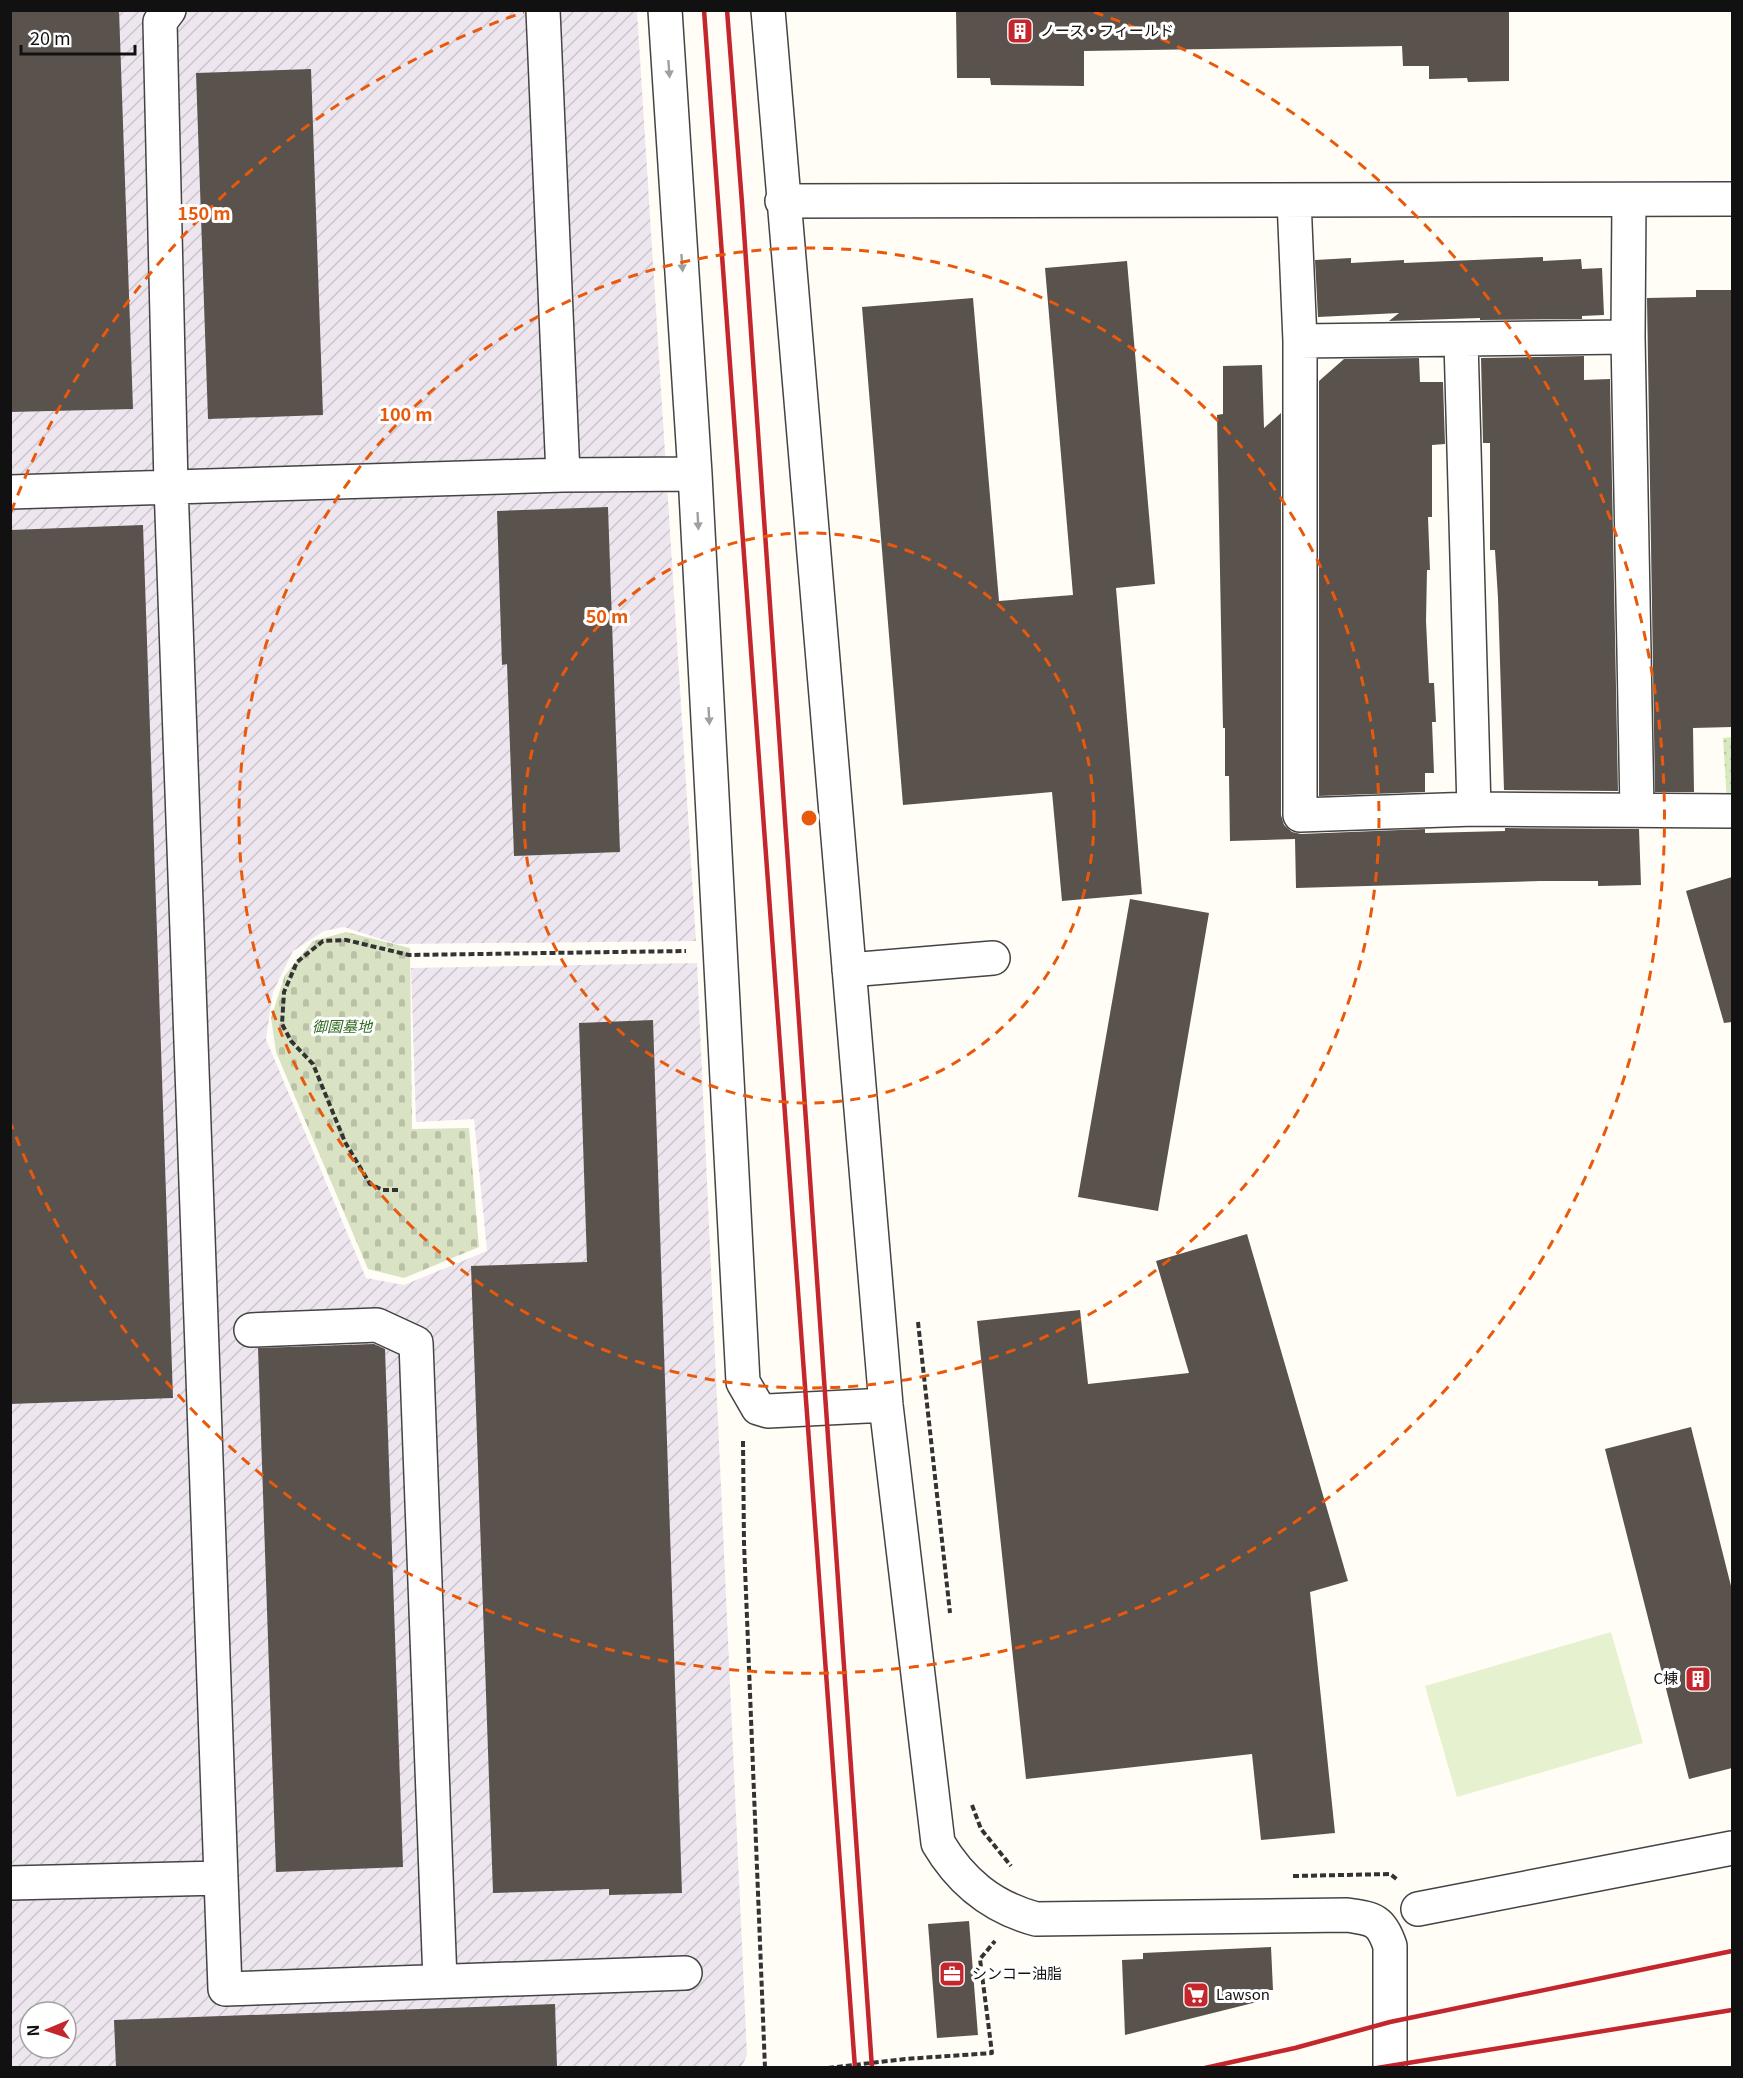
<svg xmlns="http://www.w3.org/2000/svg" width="1743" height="2078" viewBox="0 0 1743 2078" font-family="Georgia,'Noto Sans JP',serif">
  <defs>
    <pattern id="industrial-furrows" width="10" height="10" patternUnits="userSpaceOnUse" patternTransform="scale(1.5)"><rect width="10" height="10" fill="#eee6ef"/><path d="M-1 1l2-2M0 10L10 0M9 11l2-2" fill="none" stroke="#cbc4cc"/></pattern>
    <pattern id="green-dots" width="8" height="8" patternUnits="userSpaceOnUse" patternTransform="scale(1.5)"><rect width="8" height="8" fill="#d5ebbd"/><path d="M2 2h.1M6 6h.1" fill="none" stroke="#b6c8a1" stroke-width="1.8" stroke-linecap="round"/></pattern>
    <pattern id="cemetery-stones" width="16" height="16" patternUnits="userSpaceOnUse" patternTransform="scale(1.5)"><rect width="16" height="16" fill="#d9e3c4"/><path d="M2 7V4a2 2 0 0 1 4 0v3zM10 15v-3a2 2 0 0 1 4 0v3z" fill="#b9c2a7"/></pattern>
  </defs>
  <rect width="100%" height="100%" fill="#fffdf5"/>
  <path fill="url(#industrial-furrows)" fill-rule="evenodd" d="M 11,11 L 637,11 L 696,941 L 396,944 L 344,927 L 324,931 L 293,951 L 273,992 L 266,1039 L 366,1278 L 404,1285 L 487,1251 L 474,1119 L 416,1122 L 411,968 L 697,963 L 747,2055 L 741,2068 L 11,2068 ZM 30,2012 L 66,2012 L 66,2048 L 30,2048 Z"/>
  <path fill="url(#green-dots)" d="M 1732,737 L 1732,801 L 1727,801 L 1723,738 Z"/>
  <path fill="url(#cemetery-stones)" d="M 346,932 L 410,948 L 412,1129 L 469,1128 L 479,1247 L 404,1278 L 368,1269 L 276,1052 L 271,1018 L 285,975 L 313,941 Z"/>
  <path fill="#e6f2cf" d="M 1611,1632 L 1643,1743 L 1457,1797 L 1425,1686 Z"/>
  <path fill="#5a524d" d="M 10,10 L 119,10 L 133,409 L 10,412 Z
    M 956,10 L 1509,10 L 1509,81 L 1468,82 L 1467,78 L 1429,79 L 1429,66 L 1403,66 L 1402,46 L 1084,51 L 1084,86 L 991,85 L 990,78 L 957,78 Z
    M 311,69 L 323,415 L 208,419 L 196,73 Z
    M 1543,257 L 1543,261 L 1581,259 L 1582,269 L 1602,268 L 1604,315 L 1582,316 L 1582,319 L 1480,320 L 1480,318 L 1389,321 L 1399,313 L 1318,317 L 1315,260 L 1351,258 L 1351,263 L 1404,260 L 1404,263 Z
    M 1127,261 L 1155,584 L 1116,588 L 1142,894 L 1062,901 L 1052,792 L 903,805 L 862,307 L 973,298 L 999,601 L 1073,595 L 1045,268 Z
    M 1696,290 L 1732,290 L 1732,727 L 1693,728 L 1694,792 L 1655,792 L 1647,298 L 1696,297 Z
    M 1584,356 L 1584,380 L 1610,379 L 1618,791 L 1504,790 L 1498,598 L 1495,550 L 1490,550 L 1490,443 L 1483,443 L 1481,358 Z
    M 1419,358 L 1420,382 L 1443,382 L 1445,444 L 1432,445 L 1432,517 L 1428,517 L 1430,570 L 1427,570 L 1426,621 L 1429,683 L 1434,683 L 1436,722 L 1432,722 L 1434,773 L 1425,773 L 1425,792 L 1319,796 L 1319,381 L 1344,359 Z
    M 1262,365 L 1264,428 L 1281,413 L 1281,815 L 1284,825 L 1292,832 L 1301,834 L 1425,829 L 1425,833 L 1505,831 L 1505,828 L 1639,829 L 1641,885 L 1598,886 L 1598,881 L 1540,881 L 1296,888 L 1295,839 L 1230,841 L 1229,776 L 1225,776 L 1225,728 L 1223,728 L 1217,415 L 1223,414 L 1223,366 Z
    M 608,507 L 620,852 L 514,856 L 507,664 L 502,665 L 497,511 Z
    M 143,525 L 173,1398 L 10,1404 L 10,530 Z
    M 1732,877 L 1732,1022 L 1724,1023 L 1686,891 Z
    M 1130,899 L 1209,913 L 1158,1211 L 1078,1197 Z
    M 653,1020 L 682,1893 L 609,1895 L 609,1889 L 493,1893 L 471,1266 L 587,1262 L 579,1023 Z
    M 1247,1234 L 1348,1581 L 1310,1592 L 1335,1833 L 1261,1840 L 1252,1754 L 1026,1779 L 977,1321 L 1080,1310 L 1088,1384 L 1189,1373 L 1156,1261 Z
    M 374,1344 L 385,1349 L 403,1867 L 276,1872 L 258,1348 Z
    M 1691,1427 L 1732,1590 L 1732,1768 L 1689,1779 L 1605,1449 Z
    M 969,1921 L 978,2035 L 937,2038 L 928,1924 Z
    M 1271,1947 L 1273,1990 L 1269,1990 L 1269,1999 L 1125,2035 L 1122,1960 L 1143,1959 L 1143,1953 Z
    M 555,2004 L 557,2067 L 116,2067 L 114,2020 Z"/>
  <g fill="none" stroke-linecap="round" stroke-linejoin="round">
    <g stroke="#444" stroke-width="36">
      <path id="minor" d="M 169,10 L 160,22 L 171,485 L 221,1878
        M 543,10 L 563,475
        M 665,10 L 695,474 L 743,1382 L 758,1408 L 768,1411 L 886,1405
        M 768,10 L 886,1405 L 938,1843 C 961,1882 992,1907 1036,1919 L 1347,1915 C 1373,1919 1381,1919 1390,1946 L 1390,2068
        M 1294,200 L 1300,341 L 1300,815 L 1474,809 L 1732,811
        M 1629,200 L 1628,337 L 1637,810
        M 782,201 L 1732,199
        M 1300,341 L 1628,337
        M 1461,341 L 1474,809
        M 10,492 L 563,475 L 695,474
        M 849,970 L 993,958
        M 251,1330 L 377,1325 L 416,1343 L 440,1981
        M 10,1883 L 221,1878 L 225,1989 L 685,1973
        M 1418,1909 L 1732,1848"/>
    </g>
    <path stroke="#333" stroke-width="4" stroke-dasharray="6 3" stroke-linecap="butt" d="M 398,1190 L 383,1190 L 370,1184 L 345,1142 L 313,1064 L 291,1041 L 282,1024 L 284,992 L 297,962 L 323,941 L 346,940 L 409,955 L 686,951
      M 918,1322 L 950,1613
      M 743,1441 L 744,1543 L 765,2068
      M 972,1805 L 981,1829 L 1011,1866
      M 1293,1876 L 1390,1874 L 1398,1880
      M 828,2068 L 905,2059 L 992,2053 L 980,1959 L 995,1941"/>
    <use href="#minor" stroke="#fff" stroke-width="33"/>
    <path stroke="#c4262e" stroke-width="4.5" d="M 704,10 L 855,2068
      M 727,10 L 742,203 L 872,2068
      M 1205,2068 L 1295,2048 L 1390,2022 L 1732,1951
      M 1377,2068 L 1732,2010"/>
  </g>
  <defs><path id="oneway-solid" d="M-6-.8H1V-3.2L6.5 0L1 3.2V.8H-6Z" transform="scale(1.5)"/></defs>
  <g fill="#a0a0a0">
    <use href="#oneway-solid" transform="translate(669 69) rotate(86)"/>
    <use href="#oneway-solid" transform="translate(682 263) rotate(86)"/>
    <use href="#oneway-solid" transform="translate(698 521) rotate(87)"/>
    <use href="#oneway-solid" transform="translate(709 716) rotate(87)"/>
  </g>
  <g fill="none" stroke="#e8590c" stroke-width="3" stroke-dasharray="10 8">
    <circle cx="809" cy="818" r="285"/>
    <circle cx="809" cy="818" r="570"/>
    <path d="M11 512A855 855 0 0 1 524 12M1094 12A855 855 0 1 1 11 1124"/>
  </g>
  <defs>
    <g id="building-square" transform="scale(1.35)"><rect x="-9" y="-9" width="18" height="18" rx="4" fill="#c4262e" stroke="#fff"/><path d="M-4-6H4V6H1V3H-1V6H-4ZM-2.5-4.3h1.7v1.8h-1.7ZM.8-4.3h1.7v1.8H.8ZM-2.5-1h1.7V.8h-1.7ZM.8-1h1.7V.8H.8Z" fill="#fff"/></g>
    <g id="office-square" transform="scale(1.35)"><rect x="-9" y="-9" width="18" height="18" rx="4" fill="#c4262e" stroke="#fff"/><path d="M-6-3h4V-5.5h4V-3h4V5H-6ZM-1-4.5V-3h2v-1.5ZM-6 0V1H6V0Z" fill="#fff"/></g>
    <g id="supermarket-square" transform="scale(1.35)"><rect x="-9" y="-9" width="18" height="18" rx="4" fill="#c4262e" stroke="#fff"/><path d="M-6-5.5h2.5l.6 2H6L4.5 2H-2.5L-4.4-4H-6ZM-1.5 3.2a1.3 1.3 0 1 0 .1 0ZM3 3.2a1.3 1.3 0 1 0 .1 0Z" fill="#fff"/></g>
  </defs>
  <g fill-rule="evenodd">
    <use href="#building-square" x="1020" y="31"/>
    <use href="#building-square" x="1698" y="1679"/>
    <use href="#office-square" x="952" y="1974"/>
    <use href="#supermarket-square" x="1196" y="1995"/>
  </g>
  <g text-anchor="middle" stroke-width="6" stroke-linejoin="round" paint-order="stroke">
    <g font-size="15" fill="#111" stroke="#fff" text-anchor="start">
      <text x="1040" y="36">ノース・フィールド</text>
      <text x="1678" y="1684" text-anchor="end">C棟</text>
      <text x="972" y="1979">シンコー油脂</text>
      <text x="1216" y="2000">Lawson</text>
    </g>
    <g font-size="15" font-style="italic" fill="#2f6b1f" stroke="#fff">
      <text x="342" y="1032">御園墓地</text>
    </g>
  </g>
  <circle cx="809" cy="818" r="9" fill="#e8590c" stroke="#fff" stroke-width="3"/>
  <g font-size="18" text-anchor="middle" font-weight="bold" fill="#e8590c" stroke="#fff" stroke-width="6" stroke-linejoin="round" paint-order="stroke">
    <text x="204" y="220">150 m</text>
    <text x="406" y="421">100 m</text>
    <text x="607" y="623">50 m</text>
  </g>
  <rect width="1743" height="2078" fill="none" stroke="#111111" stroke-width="24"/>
  <g transform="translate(48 2030) rotate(268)"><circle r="28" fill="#ffffff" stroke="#a0a0a0" stroke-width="1.5"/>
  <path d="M0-4.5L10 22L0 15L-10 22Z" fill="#c4262e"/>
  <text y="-9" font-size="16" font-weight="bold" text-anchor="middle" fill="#111111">N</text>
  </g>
  <path d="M21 45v9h114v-9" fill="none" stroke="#111111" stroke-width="3"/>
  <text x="30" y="45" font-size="18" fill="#111111" stroke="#ffffff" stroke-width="4.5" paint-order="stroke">20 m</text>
</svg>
